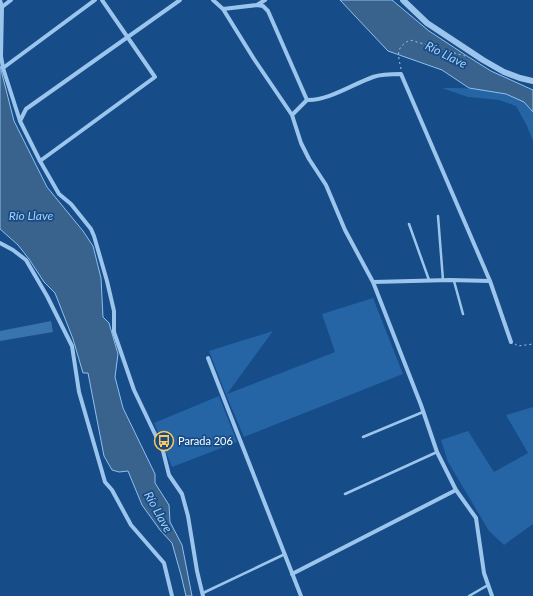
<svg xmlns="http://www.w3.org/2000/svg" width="533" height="596" viewBox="0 0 533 596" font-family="Lato,sans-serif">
  <rect width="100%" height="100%" fill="#164c87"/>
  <path fill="#2564a5" d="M 442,88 C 462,88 527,88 533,113 C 533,121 533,132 533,141 L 527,126 L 516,106 L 499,100 L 468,97 Z
    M 373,298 L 403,374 L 244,437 L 226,395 L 209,351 L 273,331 L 227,394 L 335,352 L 322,314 Z
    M 219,396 L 237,442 L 172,467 L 154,423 Z
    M 533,407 L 533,524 L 504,545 L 489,531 L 448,462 L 441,440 L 468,431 L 494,472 L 528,453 L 506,415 Z"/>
  <path fill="#39628d" stroke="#8ec0f1" d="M 340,0 L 392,0 L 429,31 L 467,56 L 491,71 L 533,90 L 533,112 L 524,102 L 506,94 L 469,88 L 442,70 L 388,51 Z
    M 0,66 L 14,121 L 47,187 L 83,231 L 93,246 L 101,278 L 103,317 L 109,323 L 118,354 L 115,377 L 123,408 L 155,474 L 155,483 L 169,505 L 170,522 L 182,545 L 192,596 L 186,596 L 181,575 L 172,543 L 160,530 L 142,505 L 128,471 L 119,472 L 112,470 L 104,456 L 88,373 L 83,373 L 73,339 L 55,293 L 44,282 L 29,259 L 18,245 L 0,229 Z"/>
  <path fill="#3a74af" d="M 51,321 L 53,332 L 0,341 L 0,331 Z"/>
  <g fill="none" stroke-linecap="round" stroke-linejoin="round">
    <path stroke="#9cc5ee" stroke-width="1" stroke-dasharray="2 3" stroke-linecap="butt" d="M 401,69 C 398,54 395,48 410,40 L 465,56
      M 515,344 L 518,346 L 533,344"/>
    <path stroke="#9cc5ee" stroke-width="2.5" d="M 438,216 L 443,280
      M 409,224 L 429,280
      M 454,281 L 463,314
      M 363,437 L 423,412
      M 345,494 L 437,452
      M 203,593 L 285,554
      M 469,596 L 488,585"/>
    <path stroke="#9cc5ee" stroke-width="4" d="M 0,0 L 2,7 L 1,56 L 3,68 L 20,121 L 40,161 L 59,194 L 71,204 L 91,229 L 94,236 L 107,281 L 114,311 L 114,332 L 134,390 L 163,451 L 169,475 L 182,494 L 188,516 L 197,571 L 203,596
      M 213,0 L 223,9 L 257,5 L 263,6 L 268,11 L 307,100
      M 257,5 L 265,0
      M 2,7 L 11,0
      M 223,9 L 254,59 L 292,115
      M 3,68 L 95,0
      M 307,100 L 292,115 L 301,143 L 309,159 L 326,185 L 345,230 L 373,282 L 421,405 L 437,452 L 456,490 L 476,518 L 484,573 L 492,596
      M 307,100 C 328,101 353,84 373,77 C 382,74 392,74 401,74 L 490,281 L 511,342
      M 20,121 L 26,109 L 180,0
      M 40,161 L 155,77 L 102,0
      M 0,243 L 13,250 L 26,260 L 47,296 L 72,346 L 79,392 L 105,482 L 112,490 L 131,525 L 164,563 L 172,596
      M 373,282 L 450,280 L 490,281
      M 208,358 L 301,596
      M 292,574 L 456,490"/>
    <path stroke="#9cc5ee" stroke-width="6" d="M 403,0 L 427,23 L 483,60 L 504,72 L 520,78 L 533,81"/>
  </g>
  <defs>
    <g id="bus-ring" transform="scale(1)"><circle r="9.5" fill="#164c87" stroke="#ffc859" stroke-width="1.5"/><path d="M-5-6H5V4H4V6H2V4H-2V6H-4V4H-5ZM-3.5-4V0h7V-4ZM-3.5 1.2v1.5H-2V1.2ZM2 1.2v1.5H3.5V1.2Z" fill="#ffc859"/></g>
  </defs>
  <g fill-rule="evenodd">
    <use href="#bus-ring" x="164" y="441"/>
  </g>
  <g text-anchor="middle" stroke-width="3.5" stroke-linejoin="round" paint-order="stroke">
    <g font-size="11" fill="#fff" stroke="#164c87" text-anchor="start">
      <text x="178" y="445">Parada 206</text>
    </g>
    <g font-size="12" font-style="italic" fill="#a8cff5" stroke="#164c87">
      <text transform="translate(446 55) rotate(27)" y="4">Río Llave</text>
      <text x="31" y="220">Río Llave</text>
      <text transform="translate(158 512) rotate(61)" y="4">Río Llave</text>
    </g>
  </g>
</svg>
